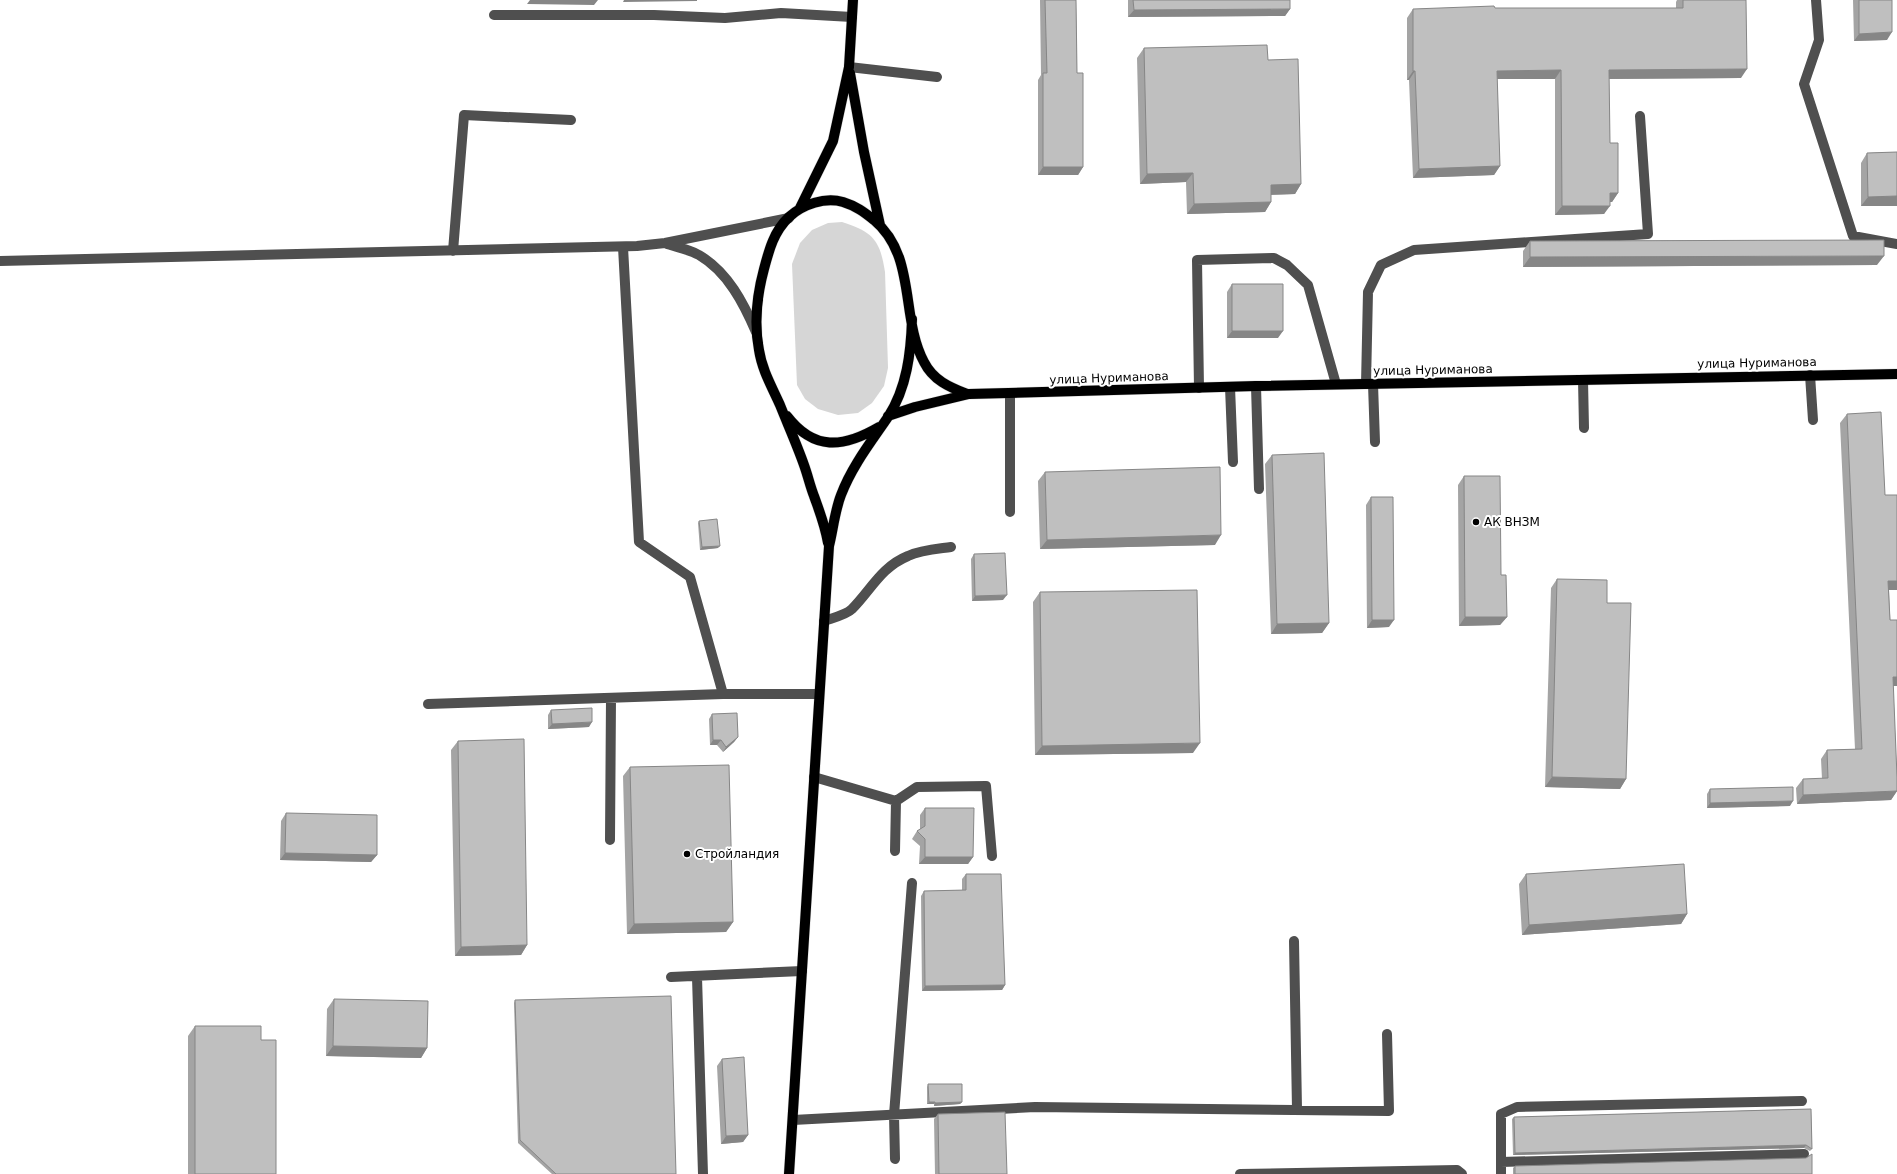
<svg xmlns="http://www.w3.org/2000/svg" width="1897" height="1174" viewBox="0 0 1897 1174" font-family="'DejaVu Sans',sans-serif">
  <rect width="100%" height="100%" fill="#fff"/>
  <path fill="#d6d6d6" d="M 842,222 C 873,232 880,240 885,272 L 888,368 L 884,386 L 872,403 L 858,413 L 838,415 L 818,409 L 805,399 L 797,385 L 792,264 L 800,243 L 812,230 L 828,223 Z"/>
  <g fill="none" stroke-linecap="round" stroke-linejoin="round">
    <g stroke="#dbdbdb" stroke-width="11">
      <path id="major" d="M 850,73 L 864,152 L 880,225
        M 800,208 L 833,141 L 849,67 L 853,0
        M 787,416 C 814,451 843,448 879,427
        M 888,416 L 915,407 L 969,394 L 1256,386 L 1897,374
        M 828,543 C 825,525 820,513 814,496 C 810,486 808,476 804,465 C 797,445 788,425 780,405 C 772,387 762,370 759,350 C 754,324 757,295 764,269 C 769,250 774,231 789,217 C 803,204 825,197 843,202 C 856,206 864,212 874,220 C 917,256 900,317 924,362 C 933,380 949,387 967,394
        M 789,1174 L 829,546 C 833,530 835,510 841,495 C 852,466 871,442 888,417 C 907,388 911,352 912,319"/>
    </g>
    <path stroke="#4f4f4f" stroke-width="10" d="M 1816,0 L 1819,40 L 1804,84 L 1853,236 L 1897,244
      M 494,15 L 654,15 L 725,18 L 781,13 L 852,17
      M 849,67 L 937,77
      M 667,244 C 677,247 690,250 699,255 C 728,272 744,304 756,332
      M 623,247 L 639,542 L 690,577 L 723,694
      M 453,251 L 464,115 L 571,120
      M 0,261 L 637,246 L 665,243 L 789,218
      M 1810,375 L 1813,420
      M 1583,380 L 1584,428
      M 1366,384 L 1368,292 L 1381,265 L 1414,250 L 1648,234 L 1640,116
      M 1373,384 L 1375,442
      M 1256,386 L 1259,489
      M 1230,387 L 1233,462
      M 1199,388 L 1197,260 L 1274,258 L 1287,265 L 1308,285 L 1336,384
      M 1010,394 L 1010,512
      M 824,621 C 832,618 846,615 852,609 C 871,590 881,567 908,556 C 921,550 937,549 951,547
      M 428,704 L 723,694 L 819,694
      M 814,777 L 896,801 L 917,787 L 986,786 L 992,856
      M 610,840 L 611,698
      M 895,851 L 896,801
      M 1294,941 L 1297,1109
      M 671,977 L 802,971
      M 697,977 L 703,1174
      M 793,1120 L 1035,1107 L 1389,1111 L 1387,1034
      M 895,1159 L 894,1115 L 912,883
      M 1501,1162 L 1804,1154
      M 1240,1174 L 1457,1170 L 1462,1174
      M 1501,1174 L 1501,1114 L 1517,1107 L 1802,1101"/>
    <use href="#major" stroke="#000" stroke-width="10"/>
  </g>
  <path fill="#a4a4a4" d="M 1040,0 L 1076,0 L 1077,73 L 1083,167 L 1078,175 L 1038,175 L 1038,80 L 1041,75 Z
    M 1128,0 L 1290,0 L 1290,9 L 1285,16 L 1128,17 Z
    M 1677,0 L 1746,0 L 1741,78 L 1609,79 L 1610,143 L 1618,193 L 1612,202 L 1610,202 L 1604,214 L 1555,215 L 1555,79 L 1497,79 L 1500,166 L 1494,175 L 1413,178 L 1409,80 L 1407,80 L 1407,18 L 1413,9 L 1676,8 L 1676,2 Z
    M 1853,0 L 1892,0 L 1887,40 L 1854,41 Z
    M 1144,48 L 1268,60 L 1301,184 L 1295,194 L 1271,195 L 1271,202 L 1265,212 L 1187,214 L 1186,182 L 1140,184 L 1137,58 Z
    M 1897,152 L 1897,206 L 1861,206 L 1861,163 L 1867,153 Z
    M 1530,241 L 1877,265 L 1523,267 L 1523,251 Z
    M 1232,284 L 1278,338 L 1227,338 L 1227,292 Z
    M 1847,414 L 1885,495 L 1897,495 L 1897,590 L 1889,590 L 1897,777 L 1897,791 L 1891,800 L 1797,804 L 1796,788 L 1803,779 L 1822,779 L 1821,759 L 1827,750 L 1855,749 L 1840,423 Z
    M 1272,455 L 1329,623 L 1322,633 L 1271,634 L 1265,464 Z
    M 1045,472 L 1215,545 L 1040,549 L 1038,481 Z
    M 1464,476 L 1501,575 L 1507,617 L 1500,625 L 1459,626 L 1458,485 Z
    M 1371,497 L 1389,627 L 1367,628 L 1366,505 Z
    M 699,521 L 718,548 L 700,550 L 698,523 Z
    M 974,554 L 1003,600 L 972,601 L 971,559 Z
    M 1557,579 L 1607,603 L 1626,779 L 1620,789 L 1545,787 L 1551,588 Z
    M 1040,592 L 1193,753 L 1035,755 L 1033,602 Z
    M 551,710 L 589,727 L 548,729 L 548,715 Z
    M 712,714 L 738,737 L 734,742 L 723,752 L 717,745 L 710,745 L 709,719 Z
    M 458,741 L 527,945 L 521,955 L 455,956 L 451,750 Z
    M 630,767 L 733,922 L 726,932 L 627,934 L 623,776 Z
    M 1710,789 L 1790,806 L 1707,808 L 1707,794 Z
    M 925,808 L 973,857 L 968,864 L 919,864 L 920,846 L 912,839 L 917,831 L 920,829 L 920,815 Z
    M 286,813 L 377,855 L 371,862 L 280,860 L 281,821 Z
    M 966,874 L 1005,985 L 1002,990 L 922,991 L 921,896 L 924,891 L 962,890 L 962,879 Z
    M 1526,874 L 1687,914 L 1681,924 L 1522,935 L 1519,884 Z
    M 334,999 L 427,1048 L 421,1058 L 326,1056 L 327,1009 Z
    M 515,1000 L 676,1174 L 552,1174 L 518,1143 L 514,1003 Z
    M 195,1026 L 261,1040 L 276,1174 L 188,1174 L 188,1036 Z
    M 722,1059 L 748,1135 L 743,1142 L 721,1144 L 717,1066 Z
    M 928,1084 L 962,1102 L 960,1104 L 934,1106 L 934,1104 L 927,1104 L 927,1087 Z
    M 1811,1109 L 1812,1149 L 1810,1151 L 1804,1148 L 1513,1155 L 1512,1119 L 1514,1117 Z
    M 938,1114 L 1007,1174 L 935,1174 L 934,1119 Z
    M 1515,1166 L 1812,1174 L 1513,1174 L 1513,1168 Z"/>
  <path fill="#868686" d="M 530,0 L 598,0 L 594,5 L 527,4 Z
    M 624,0 L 697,0 L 697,1 L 623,2 Z
    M 1290,9 L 1285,16 L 1128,17 L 1134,10 Z
    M 1892,32 L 1887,40 L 1854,41 L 1859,34 Z
    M 1747,69 L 1741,78 L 1603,79 L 1609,70 Z
    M 1561,70 L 1555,79 L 1491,79 L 1497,71 Z
    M 1413,71 L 1415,71 L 1409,80 L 1407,80 Z
    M 1500,166 L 1494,175 L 1413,178 L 1419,169 Z
    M 1043,167 L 1083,167 L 1078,175 L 1038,175 Z
    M 1193,173 L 1186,182 L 1140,184 L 1147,174 Z
    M 1301,184 L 1295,194 L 1264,195 L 1271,185 Z
    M 1610,193 L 1618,193 L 1612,202 L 1604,202 Z
    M 1897,196 L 1897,206 L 1861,206 L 1868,197 Z
    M 1271,202 L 1265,212 L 1187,214 L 1194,204 Z
    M 1562,206 L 1610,206 L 1604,214 L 1555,215 Z
    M 1884,256 L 1877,265 L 1523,267 L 1530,257 Z
    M 1232,331 L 1283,331 L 1278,338 L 1227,338 Z
    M 1221,535 L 1215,545 L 1040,549 L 1047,540 Z
    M 720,546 L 718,548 L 700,550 L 702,547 Z
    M 1888,581 L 1897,581 L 1897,590 L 1882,590 Z
    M 1007,595 L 1003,600 L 972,601 L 975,596 Z
    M 1465,617 L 1507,617 L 1500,625 L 1459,626 Z
    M 1372,620 L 1394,620 L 1389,627 L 1367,628 Z
    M 1329,623 L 1322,633 L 1271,634 L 1277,624 Z
    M 1893,677 L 1897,677 L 1897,686 L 1886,686 Z
    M 592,722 L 589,727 L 548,729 L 552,724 Z
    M 738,737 L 734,742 L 723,752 L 726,747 Z
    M 713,740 L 721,740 L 717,745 L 710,745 Z
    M 1200,743 L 1193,753 L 1035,755 L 1042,746 Z
    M 1552,777 L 1626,779 L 1620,789 L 1545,787 Z
    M 1897,791 L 1891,800 L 1797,804 L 1803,795 Z
    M 1793,801 L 1790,806 L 1707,808 L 1710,803 Z
    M 285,853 L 377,855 L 371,862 L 280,860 Z
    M 925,857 L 973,857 L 968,864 L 919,864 Z
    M 1687,914 L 1681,924 L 1522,935 L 1529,925 Z
    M 733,922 L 726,932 L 627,934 L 634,924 Z
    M 527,945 L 521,955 L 455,956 L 461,947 Z
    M 1005,985 L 1002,990 L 922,991 L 925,986 Z
    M 333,1046 L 427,1048 L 421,1058 L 326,1056 Z
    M 929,1102 L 935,1102 L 934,1104 L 927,1104 Z
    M 962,1102 L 960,1104 L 934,1106 L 935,1103 Z
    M 748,1135 L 743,1142 L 721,1144 L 726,1136 Z
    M 1806,1145 L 1804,1148 L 1513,1155 L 1515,1153 Z"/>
  <path fill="#bfbfbf" stroke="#868686" d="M 1045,0 L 1076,0 L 1077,73 L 1083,73 L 1083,167 L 1043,167 L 1043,73 L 1047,73 Z
    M 1133,0 L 1290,0 L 1290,9 L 1134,10 Z
    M 1683,0 L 1746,0 L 1747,69 L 1609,70 L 1610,143 L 1618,143 L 1618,193 L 1610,193 L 1610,206 L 1562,206 L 1561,70 L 1497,71 L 1500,166 L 1419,169 L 1415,71 L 1413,71 L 1413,9 L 1494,6 L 1495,8 L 1683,8 Z
    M 1859,0 L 1892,0 L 1892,32 L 1859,34 Z
    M 1267,45 L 1268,60 L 1298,59 L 1301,184 L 1271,185 L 1271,202 L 1194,204 L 1193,173 L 1147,174 L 1144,48 Z
    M 1897,152 L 1897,196 L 1868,197 L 1867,153 Z
    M 1884,240 L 1884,256 L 1530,257 L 1530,241 Z
    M 1232,284 L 1283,284 L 1283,331 L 1232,331 Z
    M 1881,412 L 1885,495 L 1897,495 L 1897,581 L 1888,581 L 1890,620 L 1897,620 L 1897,677 L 1893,677 L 1897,777 L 1897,791 L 1803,795 L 1803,779 L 1828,778 L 1827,750 L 1862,749 L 1847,414 Z
    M 1324,453 L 1329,623 L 1277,624 L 1272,455 Z
    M 1220,467 L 1221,535 L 1047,540 L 1045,472 Z
    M 1464,476 L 1500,476 L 1501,575 L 1506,575 L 1507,617 L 1465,617 Z
    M 1371,497 L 1393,497 L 1394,620 L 1372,620 Z
    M 717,519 L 720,546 L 702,547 L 699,521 Z
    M 1005,553 L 1007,595 L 975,596 L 974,554 Z
    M 1557,579 L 1607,580 L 1607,603 L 1631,603 L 1626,779 L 1552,777 Z
    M 1197,590 L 1200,743 L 1042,746 L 1040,592 Z
    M 592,708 L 592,722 L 552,724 L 551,710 Z
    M 737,713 L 738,737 L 726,747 L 721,740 L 713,740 L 712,714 Z
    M 524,739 L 527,945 L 461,947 L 458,741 Z
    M 729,765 L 733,922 L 634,924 L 630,767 Z
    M 1793,787 L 1793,801 L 1710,803 L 1710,789 Z
    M 925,808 L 974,808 L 973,857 L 925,857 L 925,839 L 917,831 L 925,826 Z
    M 286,813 L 377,815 L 377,855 L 285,853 Z
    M 1684,864 L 1687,914 L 1529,925 L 1526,874 Z
    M 966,874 L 1001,874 L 1005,985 L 925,986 L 924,891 L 966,890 Z
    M 671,996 L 676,1174 L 556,1174 L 520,1140 L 515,1000 Z
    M 334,999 L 428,1001 L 427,1048 L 333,1046 Z
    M 195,1026 L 261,1026 L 261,1040 L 276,1040 L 276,1174 L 195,1174 Z
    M 744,1057 L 748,1135 L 726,1136 L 722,1059 Z
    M 928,1084 L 962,1084 L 962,1102 L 935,1103 L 935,1102 L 929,1102 Z
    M 1811,1109 L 1812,1149 L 1806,1145 L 1515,1153 L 1514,1117 Z
    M 1005,1112 L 1007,1174 L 939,1174 L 938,1114 Z
    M 1812,1154 L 1812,1174 L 1515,1174 L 1515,1166 L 1806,1158 Z"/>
  <g fill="#000" stroke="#fff" stroke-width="1.5">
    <circle cx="1476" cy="522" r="4"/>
    <circle cx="687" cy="854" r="4"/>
  </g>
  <g text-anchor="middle" stroke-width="4" stroke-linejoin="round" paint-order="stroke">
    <g font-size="12" fill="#000" stroke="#fff">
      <text transform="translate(1757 363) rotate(-1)" y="4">улица Нуриманова</text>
      <text transform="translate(1433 370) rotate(-1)" y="4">улица Нуриманова</text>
      <text transform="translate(1109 378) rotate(-2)" y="4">улица Нуриманова</text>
    </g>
    <g font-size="12" fill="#000" stroke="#fff" text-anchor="start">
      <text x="1484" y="526">АК ВНЗМ</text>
      <text x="695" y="858">Стройландия</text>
    </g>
  </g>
</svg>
